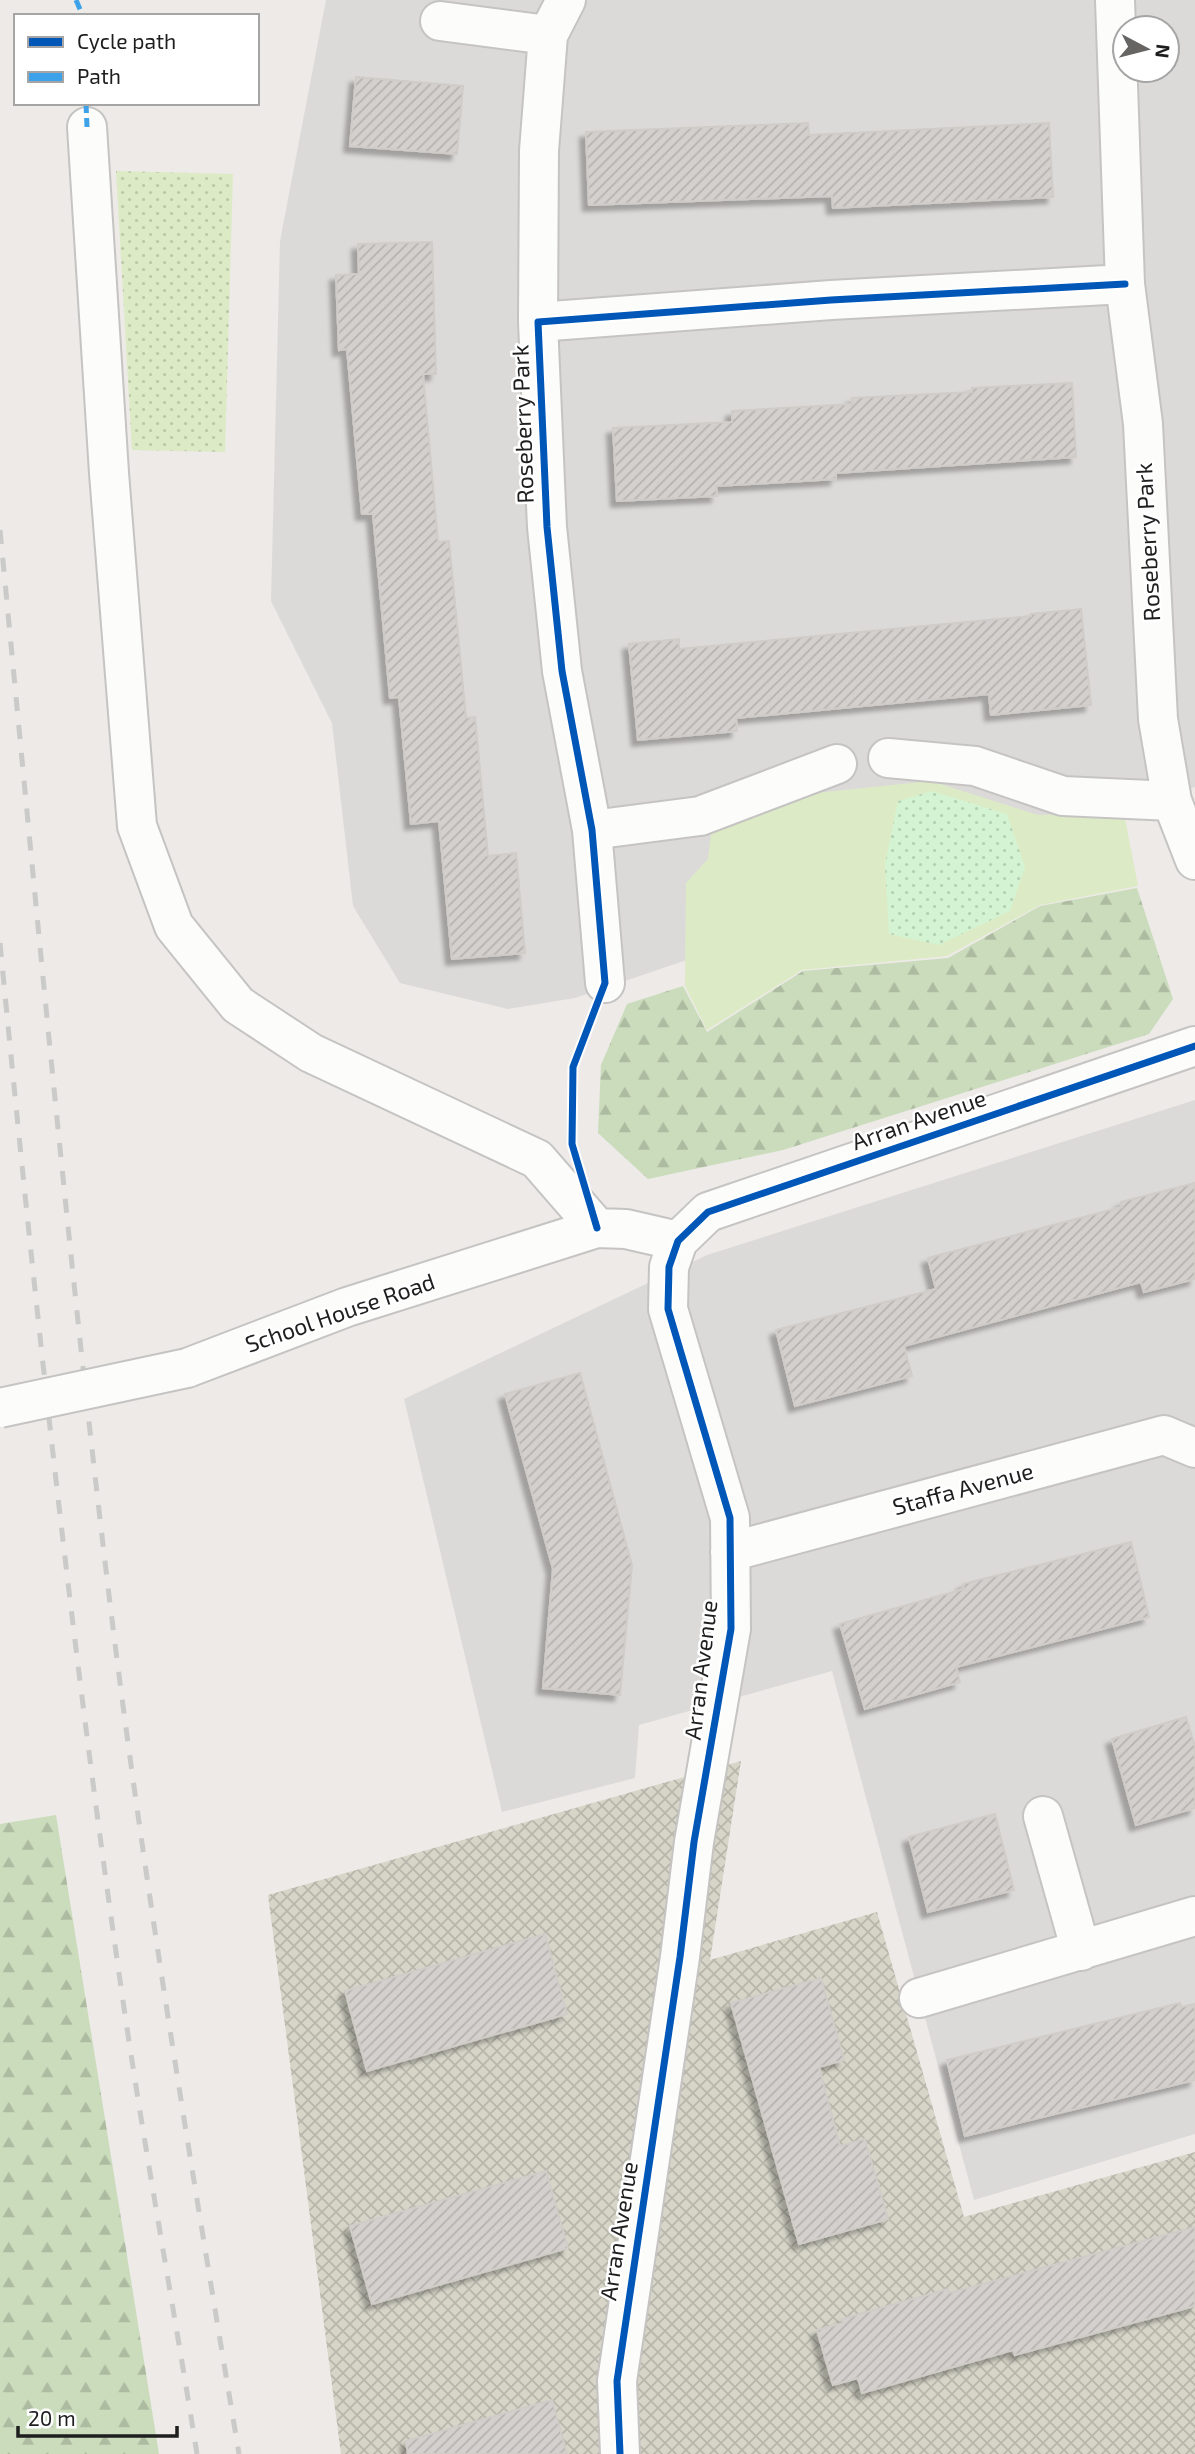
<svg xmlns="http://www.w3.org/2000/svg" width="1195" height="2454" viewBox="0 0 1195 2454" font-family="'Exo 2',sans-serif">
  <defs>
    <pattern id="construction-cross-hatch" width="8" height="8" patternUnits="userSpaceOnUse" patternTransform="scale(1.75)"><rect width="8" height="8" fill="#d6d5c8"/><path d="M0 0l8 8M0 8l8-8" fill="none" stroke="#b7b6ab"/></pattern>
    <pattern id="forest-firs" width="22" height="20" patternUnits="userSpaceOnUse" patternTransform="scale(1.75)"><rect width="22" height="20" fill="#cadcbc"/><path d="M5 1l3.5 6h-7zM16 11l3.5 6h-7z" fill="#adbca1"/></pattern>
    <pattern id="park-dots" width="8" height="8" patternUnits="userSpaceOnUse" patternTransform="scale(1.75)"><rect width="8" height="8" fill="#d4f3d2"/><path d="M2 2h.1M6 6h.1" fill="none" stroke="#b6d0b4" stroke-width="1.8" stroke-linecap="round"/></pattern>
    <pattern id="garden-dots" width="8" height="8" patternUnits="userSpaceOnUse" patternTransform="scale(1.75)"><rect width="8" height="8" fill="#dcebc5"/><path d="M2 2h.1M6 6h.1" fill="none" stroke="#bcc9a9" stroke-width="1.8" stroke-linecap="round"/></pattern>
    <pattern id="building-hatch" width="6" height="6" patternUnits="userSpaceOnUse" patternTransform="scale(1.75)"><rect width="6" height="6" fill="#d3d0ce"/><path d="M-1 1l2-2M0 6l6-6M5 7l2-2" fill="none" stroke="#b5b2b0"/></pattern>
    <filter id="shadow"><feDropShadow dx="-6" dy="6" stdDeviation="2" flood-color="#0004"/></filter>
  </defs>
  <rect width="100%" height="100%" fill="#edeae7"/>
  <path fill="#dcdad8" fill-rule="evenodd" d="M 326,0 L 1195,0 L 1195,787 L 575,998 L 508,1009 L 400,983 L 353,906 L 332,723 L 271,601 L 280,241 ZM 1125,28 L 1167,28 L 1167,70 L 1125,70 Z
    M 1195,1100 L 1195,2134 L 974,2200 L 832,1671 L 639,1725 L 635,1778 L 502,1812 L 404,1399 L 707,1255 Z"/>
  <path fill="url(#construction-cross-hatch)" d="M 741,1761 L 710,1960 L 877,1912 L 964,2217 L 1195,2152 L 1195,2454 L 341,2454 L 268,1895 Z"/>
  <path fill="#dcebc5" d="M 931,781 L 1038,815 L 1124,813 L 1138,886 L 1040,905 L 947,956 L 802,970 L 707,1030 L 685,986 L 686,883 L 708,859 L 711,834 L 796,795 Z"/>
  <path fill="url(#forest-firs)" d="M 1137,888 L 1173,999 L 1149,1034 L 783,1150 L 648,1179 L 598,1133 L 601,1065 L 627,1004 L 683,986 L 707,1032 L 803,971 L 948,958 L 1040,906 Z
    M 56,1815 L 159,2454 L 0,2454 L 0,1824 Z"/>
  <path fill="url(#park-dots)" d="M 932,791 L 1007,814 L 1025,867 L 1010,911 L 939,945 L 889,934 L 885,864 L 898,801 Z"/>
  <path fill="url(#garden-dots)" d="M 116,171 L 233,174 L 225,452 L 132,450 Z"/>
  <path fill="url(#building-hatch)" stroke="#d0ccc8" stroke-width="2" filter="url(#shadow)" d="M 356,77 L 463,86 L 457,154 L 350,146 Z
    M 808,123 L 809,135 L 1049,123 L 1053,197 L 833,208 L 832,196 L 589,205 L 586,132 Z
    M 432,242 L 436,374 L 423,374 L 438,542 L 449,541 L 466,718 L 475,717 L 488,856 L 516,853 L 525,953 L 452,959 L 439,821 L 411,824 L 399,697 L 390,698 L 373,514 L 362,514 L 347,349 L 339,350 L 336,275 L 359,274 L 358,244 Z
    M 1072,383 L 1076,457 L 836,473 L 836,479 L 716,486 L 717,496 L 617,501 L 613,428 L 732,422 L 732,411 L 853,404 L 852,398 L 972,392 L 972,388 Z
    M 1081,609 L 1091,705 L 991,715 L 989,694 L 736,718 L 737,731 L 638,740 L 629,644 L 679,639 L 679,649 L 1031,616 L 1031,614 Z
    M 1195,1183 L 1195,1279 L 1144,1292 L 1141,1282 L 904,1346 L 912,1376 L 795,1406 L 776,1330 L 936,1289 L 928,1258 L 1122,1207 L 1121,1202 Z
    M 580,1373 L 632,1565 L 620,1695 L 543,1688 L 553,1569 L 505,1394 Z
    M 1131,1542 L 1149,1617 L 956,1667 L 960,1682 L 865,1709 L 840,1624 L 964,1589 L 963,1584 Z
    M 1186,1717 L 1195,1747 L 1195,1808 L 1136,1825 L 1112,1739 Z
    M 995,1814 L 1014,1890 L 928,1912 L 909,1837 Z
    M 545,1934 L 567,2014 L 367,2071 L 345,1991 Z
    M 821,1978 L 844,2060 L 819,2067 L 840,2146 L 865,2139 L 888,2219 L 799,2244 L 731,2003 Z
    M 1180,2003 L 1181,2007 L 1195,2004 L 1195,2080 L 965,2136 L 947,2060 Z
    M 546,2171 L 568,2248 L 372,2304 L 350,2226 Z
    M 1195,2227 L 1195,2306 L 1015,2355 L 1013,2350 L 862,2393 L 858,2378 L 833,2385 L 817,2330 L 843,2323 L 842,2319 L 948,2289 L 949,2293 Z
    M 552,2400 L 567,2454 L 408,2454 L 406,2441 Z"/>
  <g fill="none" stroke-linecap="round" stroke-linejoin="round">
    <g stroke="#c5c4c3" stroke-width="42">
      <path id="minor" d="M 1115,0 L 1125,284 L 1143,424 L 1158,719 L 1172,801 L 1195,860
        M 440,21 L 548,35
        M 87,127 L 109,473 L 137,826 L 174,926 L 238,1005 L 311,1053 L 537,1159 L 597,1228
        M 538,322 L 539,151 L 548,35 L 566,0
        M 888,758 L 975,766 L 1063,796 L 1172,801
        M 592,830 L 700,816 L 837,764
        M 605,983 L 592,830 L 562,671 L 547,527 L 538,322 L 831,300 L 1125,284
        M 187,1368 L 347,1307 L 597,1228 L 626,1229 L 678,1241
        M 730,1552 L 1164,1435 L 1195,1448
        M 1043,1816 L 1081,1951
        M 919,1998 L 1195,1916
        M 620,2454 L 617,2381 L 680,1957 L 694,1842 L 731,1629 L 730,1518 L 668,1309 L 669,1267 L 678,1241 L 708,1212 L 1195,1046"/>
    </g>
    <use href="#minor" stroke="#fcfcfb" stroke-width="38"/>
    <path stroke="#cacac9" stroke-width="5" stroke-dasharray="14 14" stroke-linecap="butt" d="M 0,530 C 34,882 66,1235 108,1587 C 143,1877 191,2165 239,2454
      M 0,943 C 34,1296 72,1649 123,2001 C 145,2152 173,2303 197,2454"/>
    <g stroke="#c5c4c3" stroke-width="42" stroke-linecap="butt">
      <path id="minor-bridge" d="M 0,1408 L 187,1368"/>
    </g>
    <use href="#minor-bridge" stroke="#fcfcfb" stroke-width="38"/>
    <path stroke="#3da2ea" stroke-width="5" stroke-dasharray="10 5" stroke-linecap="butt" d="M 76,0 L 83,16
      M 86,103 L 87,127"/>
    <g stroke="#fff" stroke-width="11">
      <path id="cycleway" d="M 597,1228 L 572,1144 L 573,1067 L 605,983 L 592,830 L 562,671 L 547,527 L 538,322 L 831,300 L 1125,284
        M 620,2454 L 617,2381 L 680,1957 L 694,1842 L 731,1629 L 730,1518 L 668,1309 L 669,1267 L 678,1241 L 708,1212 L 1195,1046"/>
    </g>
    <use href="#cycleway" stroke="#0057b8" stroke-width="7"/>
  </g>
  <g text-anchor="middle" stroke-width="5" stroke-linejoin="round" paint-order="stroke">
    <g font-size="23" fill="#1e1e1e" stroke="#fff">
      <text transform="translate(523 424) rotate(-92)" y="8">Roseberry Park</text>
      <text transform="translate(1148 542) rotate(-93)" y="8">Roseberry Park</text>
      <text transform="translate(919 1120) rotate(-19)" y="8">Arran Avenue</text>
      <text transform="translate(340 1313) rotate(-19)" y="8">School House Road</text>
      <text transform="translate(963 1489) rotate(-15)" y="8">Staffa Avenue</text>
      <text transform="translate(701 1670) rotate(-83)" y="8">Arran Avenue</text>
      <text transform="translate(619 2231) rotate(-81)" y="8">Arran Avenue</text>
    </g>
  </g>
  <rect x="14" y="14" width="245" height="91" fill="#ffffff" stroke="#a5a5a5" stroke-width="2"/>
  <rect x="28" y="37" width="35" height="10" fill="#0057b8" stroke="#a5a5a5" stroke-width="2"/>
  <text x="77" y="49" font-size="21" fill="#1e1e1e">Cycle path</text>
  <rect x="28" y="72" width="35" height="10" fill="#3da2ea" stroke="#a5a5a5" stroke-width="2"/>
  <text x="77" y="84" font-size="21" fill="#1e1e1e">Path</text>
  <g transform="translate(1146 49) rotate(97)"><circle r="33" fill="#ffffff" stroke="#a5a5a5" stroke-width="2"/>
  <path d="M0-5L12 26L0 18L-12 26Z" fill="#666564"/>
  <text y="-10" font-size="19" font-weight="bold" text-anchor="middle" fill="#1e1e1e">N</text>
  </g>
  <path d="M18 2426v10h159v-10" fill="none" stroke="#1e1e1e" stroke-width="3.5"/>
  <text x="28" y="2426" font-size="21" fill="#1e1e1e" stroke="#ffffff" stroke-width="5" paint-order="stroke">20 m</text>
</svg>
